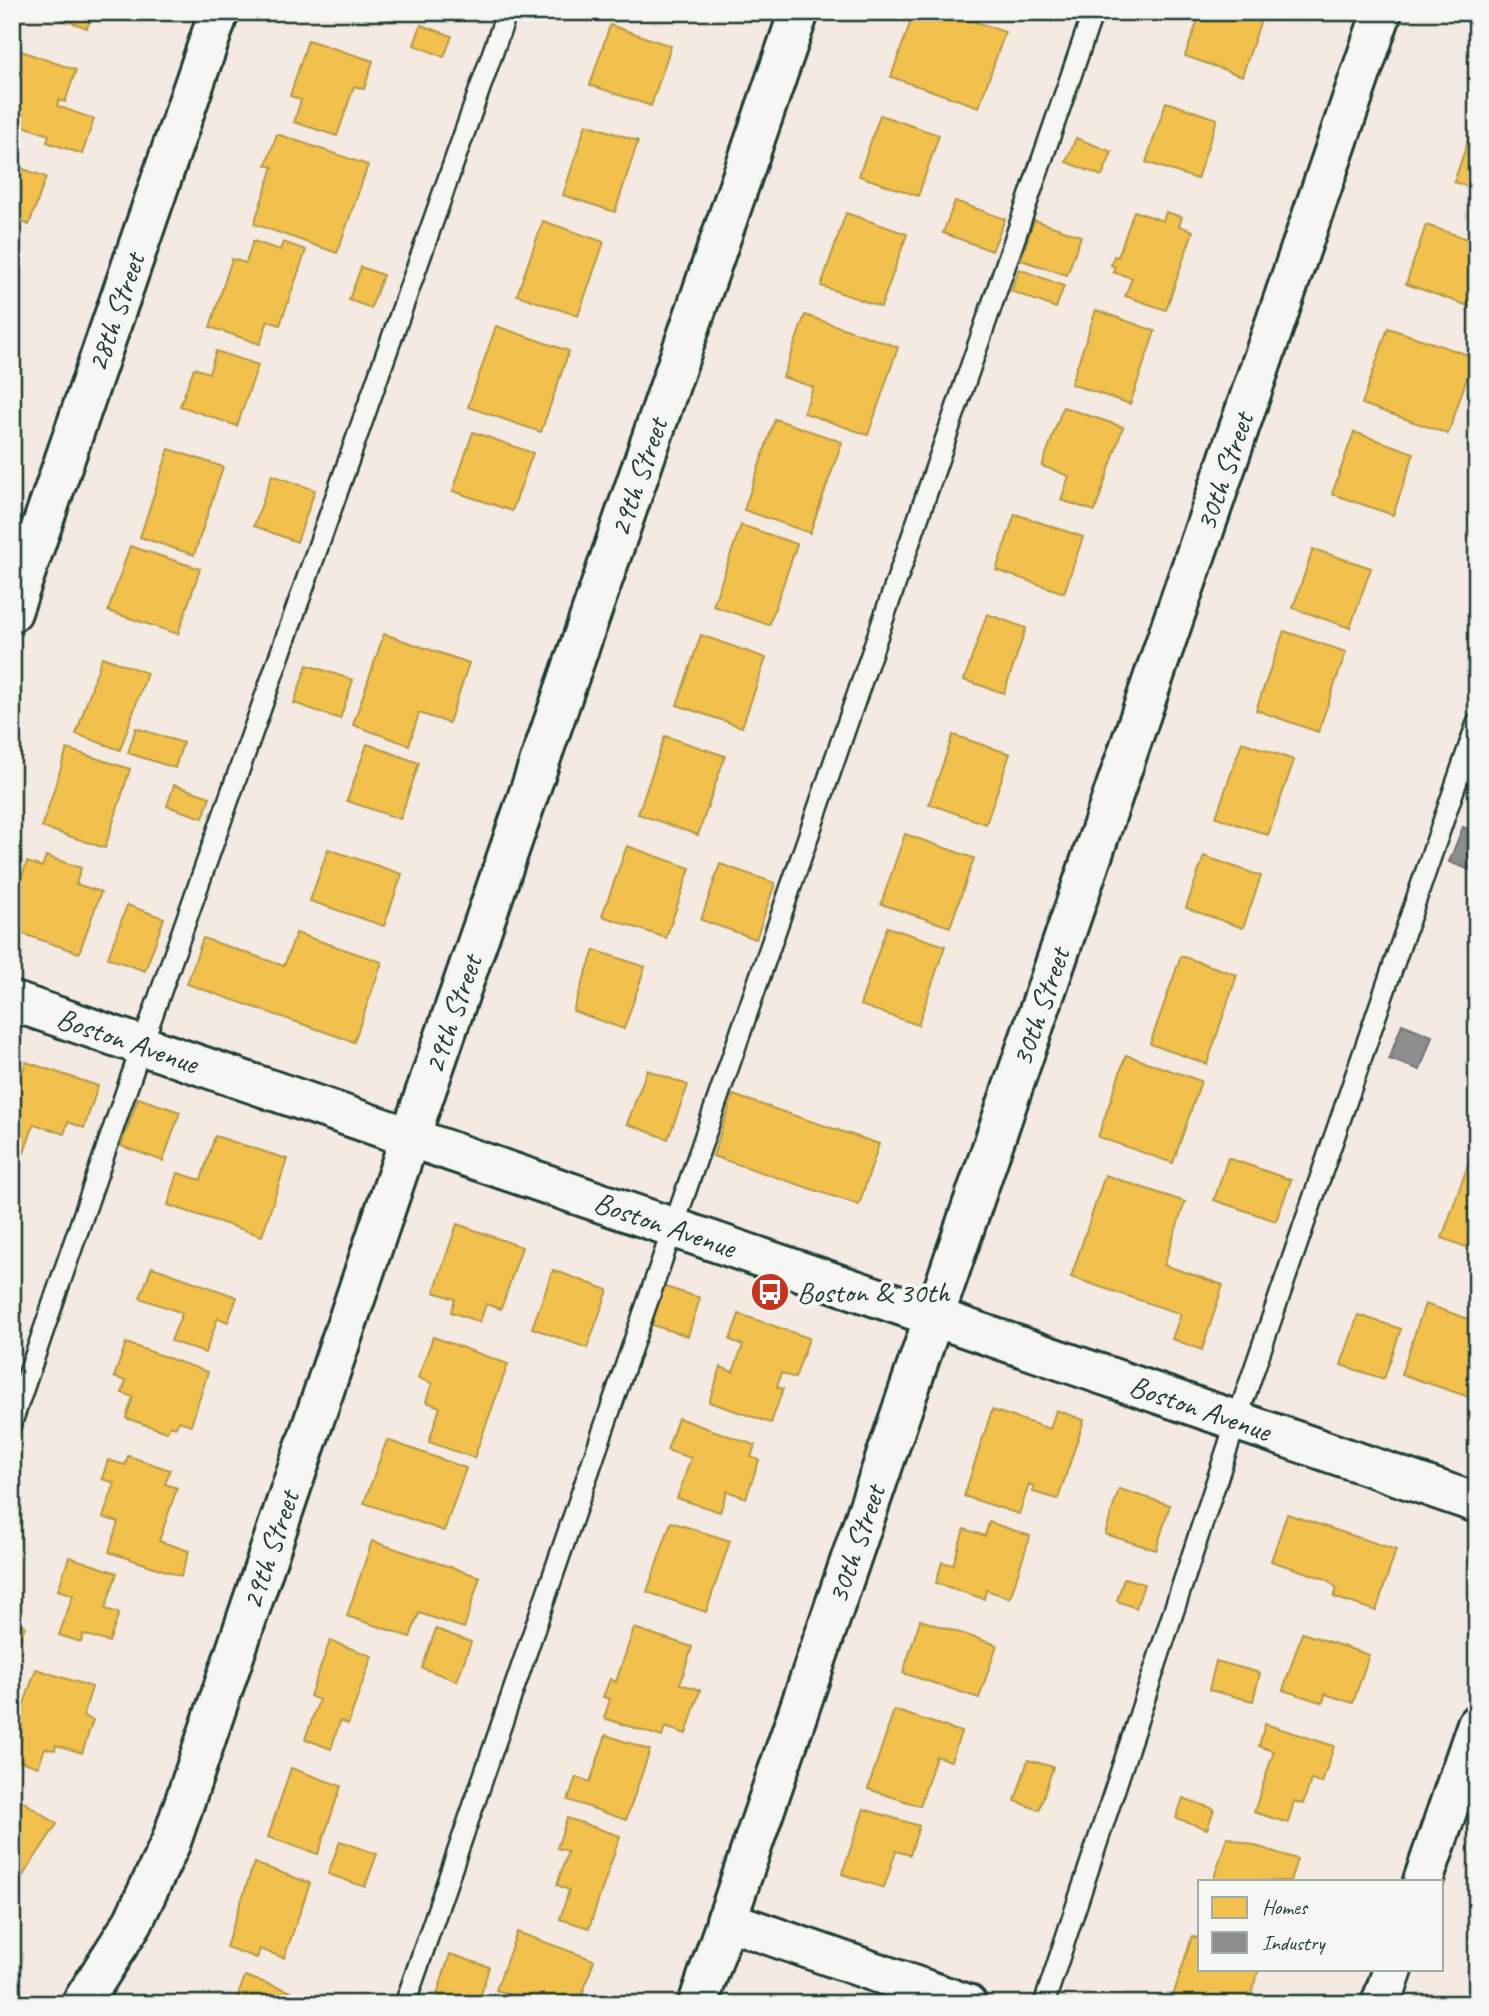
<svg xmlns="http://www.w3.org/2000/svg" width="1489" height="2016" viewBox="0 0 1489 2016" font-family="Caveat,sans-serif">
  <rect width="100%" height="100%" fill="#f4eae1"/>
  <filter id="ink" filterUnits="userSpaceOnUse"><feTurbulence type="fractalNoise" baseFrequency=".0143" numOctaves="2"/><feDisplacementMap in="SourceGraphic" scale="14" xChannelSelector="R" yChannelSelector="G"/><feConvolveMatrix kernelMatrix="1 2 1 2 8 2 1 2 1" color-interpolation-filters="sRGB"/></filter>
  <g filter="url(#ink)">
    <path fill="#f2c14e" stroke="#b39946" stroke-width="2" d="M 42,12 L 93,12 L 87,28 Z
      M 365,12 L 395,12 L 392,21 Z
      M 914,12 L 947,12 L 1005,32 L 979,107 L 891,77 Z
      M 1201,12 L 1247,12 L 1262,17 L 1242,76 L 1185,56 Z
      M 421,25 L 452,36 L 444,57 L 414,45 Z
      M 610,25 L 671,46 L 651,106 L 590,85 Z
      M 308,40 L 373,61 L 364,89 L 354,86 L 337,136 L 294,122 L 301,100 L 290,96 Z
      M 12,48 L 76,70 L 65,102 L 59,100 L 57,106 L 94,119 L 82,154 L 47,142 L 49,135 L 12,122 Z
      M 1166,102 L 1217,119 L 1197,179 L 1146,162 Z
      M 880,115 L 939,135 L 918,196 L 859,176 Z
      M 1477,115 L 1477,190 L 1454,182 Z
      M 586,124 L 638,141 L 615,212 L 563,195 Z
      M 277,134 L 368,165 L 337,253 L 254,224 L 273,167 L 266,165 Z
      M 1076,138 L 1112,152 L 1102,176 L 1066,162 Z
      M 12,165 L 46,177 L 29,225 L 21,221 L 12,245 Z
      M 955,201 L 1005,219 L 992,251 L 943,233 Z
      M 1134,211 L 1163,221 L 1166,212 L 1182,217 L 1179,226 L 1193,231 L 1166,310 L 1125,296 L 1132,278 L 1113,272 L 1115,267 L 1111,265 L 1114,256 L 1118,257 Z
      M 846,213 L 907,234 L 881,307 L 821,286 Z
      M 1034,220 L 1081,236 L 1067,275 L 1021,260 Z
      M 543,221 L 604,242 L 578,316 L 517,295 Z
      M 1426,225 L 1477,242 L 1477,309 L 1406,284 Z
      M 253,241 L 280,250 L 283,242 L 306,250 L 280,325 L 268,321 L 260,344 L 210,327 L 232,259 L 246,263 Z
      M 361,267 L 383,275 L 371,308 L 349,300 Z
      M 1019,269 L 1064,286 L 1056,308 L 1011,291 Z
      M 1096,310 L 1155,331 L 1130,404 L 1071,384 Z
      M 805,315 L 898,347 L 868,435 L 804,413 L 813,387 L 783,377 Z
      M 496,326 L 569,351 L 541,432 L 468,407 Z
      M 1388,328 L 1474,357 L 1448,434 L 1362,404 Z
      M 216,351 L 258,365 L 237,426 L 180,406 L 194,368 L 209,373 Z
      M 1063,407 L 1123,427 L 1095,511 L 1061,500 L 1069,476 L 1042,466 Z
      M 775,419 L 842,442 L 810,533 L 744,510 Z
      M 473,432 L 533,453 L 512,511 L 453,491 Z
      M 1354,432 L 1414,453 L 1393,515 L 1332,494 Z
      M 169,449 L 223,467 L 194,555 L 140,537 Z
      M 272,475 L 315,490 L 297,542 L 254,526 Z
      M 1015,514 L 1083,537 L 1064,593 L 996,570 Z
      M 741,525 L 797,544 L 769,625 L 713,606 Z
      M 130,546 L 200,569 L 178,634 L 108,611 Z
      M 1313,549 L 1371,568 L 1350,628 L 1293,608 Z
      M 987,614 L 1026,628 L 1004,693 L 964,680 Z
      M 1284,631 L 1346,652 L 1318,732 L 1256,710 Z
      M 384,634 L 469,663 L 449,723 L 419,713 L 409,745 L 353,725 Z
      M 701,635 L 766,658 L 742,727 L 677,705 Z
      M 102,657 L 147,673 L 120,750 L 76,734 Z
      M 307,665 L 353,680 L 340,719 L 294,703 Z
      M 136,728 L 183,743 L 175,768 L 128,753 Z
      M 953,735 L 1010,754 L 986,824 L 929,804 Z
      M 665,736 L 725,756 L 698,835 L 638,814 Z
      M 1242,742 L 1294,760 L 1268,835 L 1216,817 Z
      M 367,744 L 419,763 L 400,819 L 347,801 Z
      M 67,749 L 130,769 L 105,848 L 42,827 Z
      M 174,785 L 210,797 L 203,818 L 167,806 Z
      M 905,834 L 974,858 L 950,927 L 881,904 Z
      M 627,846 L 690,868 L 666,938 L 602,916 Z
      M 328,849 L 402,874 L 384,926 L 310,901 Z
      M 46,856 L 81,868 L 76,884 L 101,892 L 79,953 L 12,930 L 12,903 L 27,862 L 42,867 Z
      M 1204,856 L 1261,876 L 1243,928 L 1186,908 Z
      M 720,864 L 775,883 L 756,939 L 701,920 Z
      M 127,905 L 164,918 L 145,971 L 108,958 Z
      M 887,927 L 945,946 L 918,1025 L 860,1005 Z
      M 296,933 L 382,962 L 354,1042 L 187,984 L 203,938 L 284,966 Z
      M 594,950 L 645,967 L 624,1029 L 573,1011 Z
      M 1181,956 L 1237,975 L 1207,1064 L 1150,1044 Z
      M 1126,1055 L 1201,1081 L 1173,1163 L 1098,1137 Z
      M 26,1062 L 98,1086 L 84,1128 L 68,1122 L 64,1134 L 34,1124 L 24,1153 L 12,1149 L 12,1068 L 23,1071 Z
      M 647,1070 L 688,1085 L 668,1139 L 627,1124 Z
      M 733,1095 L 879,1144 L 859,1205 L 713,1156 Z
      M 138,1098 L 180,1112 L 163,1161 L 121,1146 Z
      M 215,1136 L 287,1159 L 262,1236 L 168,1205 L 178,1173 L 201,1180 Z
      M 1228,1158 L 1291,1180 L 1276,1221 L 1214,1200 Z
      M 1469,1162 L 1477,1165 L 1477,1251 L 1442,1238 Z
      M 1105,1175 L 1185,1202 L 1164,1265 L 1223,1285 L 1202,1350 L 1172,1339 L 1181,1314 L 1071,1277 Z
      M 457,1224 L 522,1247 L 501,1309 L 486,1304 L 480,1322 L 451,1312 L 455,1299 L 434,1292 Z
      M 152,1267 L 237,1297 L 228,1322 L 218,1318 L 205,1353 L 171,1341 L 182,1313 L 140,1298 Z
      M 553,1270 L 608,1290 L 587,1348 L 532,1328 Z
      M 659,1285 L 700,1298 L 688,1336 L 646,1323 Z
      M 1425,1304 L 1477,1322 L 1477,1374 L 1469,1397 L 1401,1374 Z
      M 739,1314 L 809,1338 L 795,1378 L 781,1373 L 777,1387 L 783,1389 L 771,1423 L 709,1402 L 721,1367 L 733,1372 L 743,1345 L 730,1340 Z
      M 1358,1315 L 1401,1329 L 1384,1379 L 1341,1365 Z
      M 433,1337 L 508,1364 L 474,1458 L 429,1442 L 440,1407 L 426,1402 L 432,1383 L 418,1378 Z
      M 126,1343 L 208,1372 L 191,1425 L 179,1421 L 176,1427 L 170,1425 L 167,1432 L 126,1418 L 133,1397 L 122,1393 L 126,1381 L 114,1377 Z
      M 992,1410 L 1050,1429 L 1056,1410 L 1084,1420 L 1058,1499 L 1033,1492 L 1034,1486 L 1029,1484 L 1019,1514 L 964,1496 Z
      M 678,1418 L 755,1445 L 751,1457 L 759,1460 L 746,1498 L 727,1491 L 720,1512 L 677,1498 L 691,1458 L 667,1450 Z
      M 387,1440 L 466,1468 L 444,1531 L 364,1503 Z
      M 128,1456 L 170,1470 L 165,1484 L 177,1488 L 159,1541 L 189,1551 L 181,1576 L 109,1552 L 118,1522 L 103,1517 L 115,1483 L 102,1479 L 108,1460 L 125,1465 Z
      M 1119,1489 L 1170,1505 L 1156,1550 L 1105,1534 Z
      M 1287,1514 L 1396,1550 L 1376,1611 L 1334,1597 L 1337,1588 L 1326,1579 L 1271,1561 Z
      M 671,1522 L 730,1541 L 706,1612 L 647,1592 Z
      M 989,1522 L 1030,1536 L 1010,1598 L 986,1590 L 984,1599 L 936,1583 L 942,1562 L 953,1565 L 964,1529 L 985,1536 Z
      M 372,1541 L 480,1577 L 464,1628 L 419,1613 L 410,1637 L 347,1616 Z
      M 69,1557 L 117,1573 L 105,1609 L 119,1613 L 109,1642 L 83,1634 L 81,1642 L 59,1635 L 73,1595 L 58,1590 Z
      M 1124,1578 L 1144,1584 L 1136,1608 L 1117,1601 Z
      M 920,1620 L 997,1645 L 979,1698 L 903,1673 Z
      M 12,1621 L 25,1626 L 17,1649 L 12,1647 Z
      M 634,1628 L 692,1647 L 680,1684 L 700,1690 L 686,1734 L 665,1727 L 662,1737 L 604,1718 L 610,1699 L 603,1697 L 610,1679 L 616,1682 Z
      M 436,1629 L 471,1642 L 457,1681 L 422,1668 Z
      M 1302,1633 L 1369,1655 L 1353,1703 L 1325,1694 L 1323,1703 L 1283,1690 Z
      M 330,1641 L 372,1656 L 348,1724 L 340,1721 L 331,1749 L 305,1739 L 319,1700 L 310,1696 Z
      M 1216,1661 L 1260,1673 L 1253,1701 L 1209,1690 Z
      M 36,1669 L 92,1687 L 83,1716 L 93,1720 L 82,1753 L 56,1745 L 55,1750 L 45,1748 L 38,1767 L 12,1758 L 12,1739 Z
      M 894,1710 L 961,1732 L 951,1761 L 936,1756 L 920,1806 L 868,1789 Z
      M 1265,1724 L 1334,1746 L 1322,1783 L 1311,1780 L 1303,1804 L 1294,1801 L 1288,1823 L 1254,1812 L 1274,1751 L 1259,1746 Z
      M 606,1735 L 650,1750 L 626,1820 L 568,1800 L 576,1777 L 590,1782 Z
      M 1028,1760 L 1053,1767 L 1039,1810 L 1015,1801 Z
      M 291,1768 L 341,1786 L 318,1854 L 268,1837 Z
      M 12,1794 L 57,1824 L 12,1892 Z
      M 1183,1798 L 1214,1809 L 1207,1829 L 1176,1818 Z
      M 864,1809 L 919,1826 L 910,1855 L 896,1851 L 884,1888 L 842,1874 Z
      M 567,1818 L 620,1836 L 589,1928 L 560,1919 L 569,1890 L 557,1885 L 568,1851 L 557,1848 Z
      M 1227,1837 L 1297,1859 L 1290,1881 L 1213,1881 Z
      M 340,1841 L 377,1854 L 365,1887 L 328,1874 Z
      M 254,1863 L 310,1883 L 284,1958 L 260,1949 L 257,1958 L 226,1947 Z
      M 517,1932 L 594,1960 L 579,2004 L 566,2004 L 551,1998 L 549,2004 L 536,2004 L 496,1990 Z
      M 1192,1936 L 1200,1939 L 1200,1969 L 1259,1969 L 1248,2004 L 1199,2004 L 1173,1996 Z
      M 450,1954 L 489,1967 L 478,2004 L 466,2004 L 437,1995 Z
      M 245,1976 L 316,2000 L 314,2004 L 235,2004 Z"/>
    <path fill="#8d8d92" stroke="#6c7576" stroke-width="2" d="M 1463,827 L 1477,833 L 1477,853 L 1470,870 L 1449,862 Z
      M 1402,1024 L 1432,1036 L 1420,1070 L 1389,1059 Z"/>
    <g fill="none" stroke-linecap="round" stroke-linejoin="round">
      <g stroke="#1f3d34" stroke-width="24">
        <path id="lane" d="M 12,1422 L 142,1045 L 507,12
          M 405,2004 L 1093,12
          M 1044,2004 L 1237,1419 L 1477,723"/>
      </g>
      <g stroke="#1f3d34" stroke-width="44">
        <g id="street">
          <path id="s1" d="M 12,612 L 219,12"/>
          <path d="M 1423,1881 L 1477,1724"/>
          <path d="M 726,1920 L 967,2004"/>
          <path id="s2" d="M 81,2004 L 133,1922 L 171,1842 L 410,1137 L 799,12"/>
          <path id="s3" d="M 698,2004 L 1382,12"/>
          <path d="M 1381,2004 L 1393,1969"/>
        </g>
      </g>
      <g stroke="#1f3d34" stroke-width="44">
        <g id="secondary">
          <path id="s4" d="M 12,1001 L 1477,1503"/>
        </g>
      </g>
      <use href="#lane" stroke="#f6f6f2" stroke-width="19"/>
      <use href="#street" stroke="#f6f6f2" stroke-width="38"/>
      <use href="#secondary" stroke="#f6f6f2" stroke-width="38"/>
    </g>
  </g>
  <defs>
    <g id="bus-disc" transform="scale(2.0125)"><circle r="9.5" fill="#c8321e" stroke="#f6f6f2"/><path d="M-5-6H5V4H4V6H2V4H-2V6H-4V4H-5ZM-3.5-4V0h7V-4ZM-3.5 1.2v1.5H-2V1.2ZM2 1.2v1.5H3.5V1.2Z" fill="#fff"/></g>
  </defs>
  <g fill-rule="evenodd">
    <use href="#bus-disc" x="770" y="1292"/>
  </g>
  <g text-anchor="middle" stroke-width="7" stroke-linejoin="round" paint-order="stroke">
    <g font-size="30" fill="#1f3d34" stroke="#f6f6f2">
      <text dy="10" stroke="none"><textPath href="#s1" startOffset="317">28th Street</textPath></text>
      <text dy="10" stroke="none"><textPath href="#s3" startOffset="1620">30th Street</textPath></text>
      <text dy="10" stroke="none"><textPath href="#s2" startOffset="1628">29th Street</textPath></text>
      <text dy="10" stroke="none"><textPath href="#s3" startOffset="1054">30th Street</textPath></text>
      <text dy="10" stroke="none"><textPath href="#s2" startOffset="1060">29th Street</textPath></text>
      <text dy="10" stroke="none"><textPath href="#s4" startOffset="122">Boston Avenue</textPath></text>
      <text dy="10" stroke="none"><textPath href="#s4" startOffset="690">Boston Avenue</textPath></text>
      <text dy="10" stroke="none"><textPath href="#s4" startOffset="1256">Boston Avenue</textPath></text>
      <text dy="10" stroke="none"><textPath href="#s3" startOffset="486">30th Street</textPath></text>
      <text dy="10" stroke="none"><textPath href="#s2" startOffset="494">29th Street</textPath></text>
    </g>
    <g font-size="30" fill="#1f3d34" stroke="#f6f6f2" text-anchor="start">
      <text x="797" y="1302">Boston &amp; 30th</text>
    </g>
  </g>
  <rect width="1489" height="2016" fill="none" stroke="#f6f6f2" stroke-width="42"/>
  <rect x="21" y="21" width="1447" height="1974" fill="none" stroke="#1f3d34" stroke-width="2.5" filter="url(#ink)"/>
  <rect x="1198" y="1880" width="245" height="91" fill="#f6f6f2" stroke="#a0aca6" stroke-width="2"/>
  <rect x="1212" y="1897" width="35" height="21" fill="#f2c14e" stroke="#a0aca6" stroke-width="2"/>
  <text x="1262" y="1914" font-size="21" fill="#1f3d34">Homes</text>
  <rect x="1212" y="1932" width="35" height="21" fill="#8d8d92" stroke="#a0aca6" stroke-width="2"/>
  <text x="1262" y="1950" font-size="21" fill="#1f3d34">Industry</text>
</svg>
